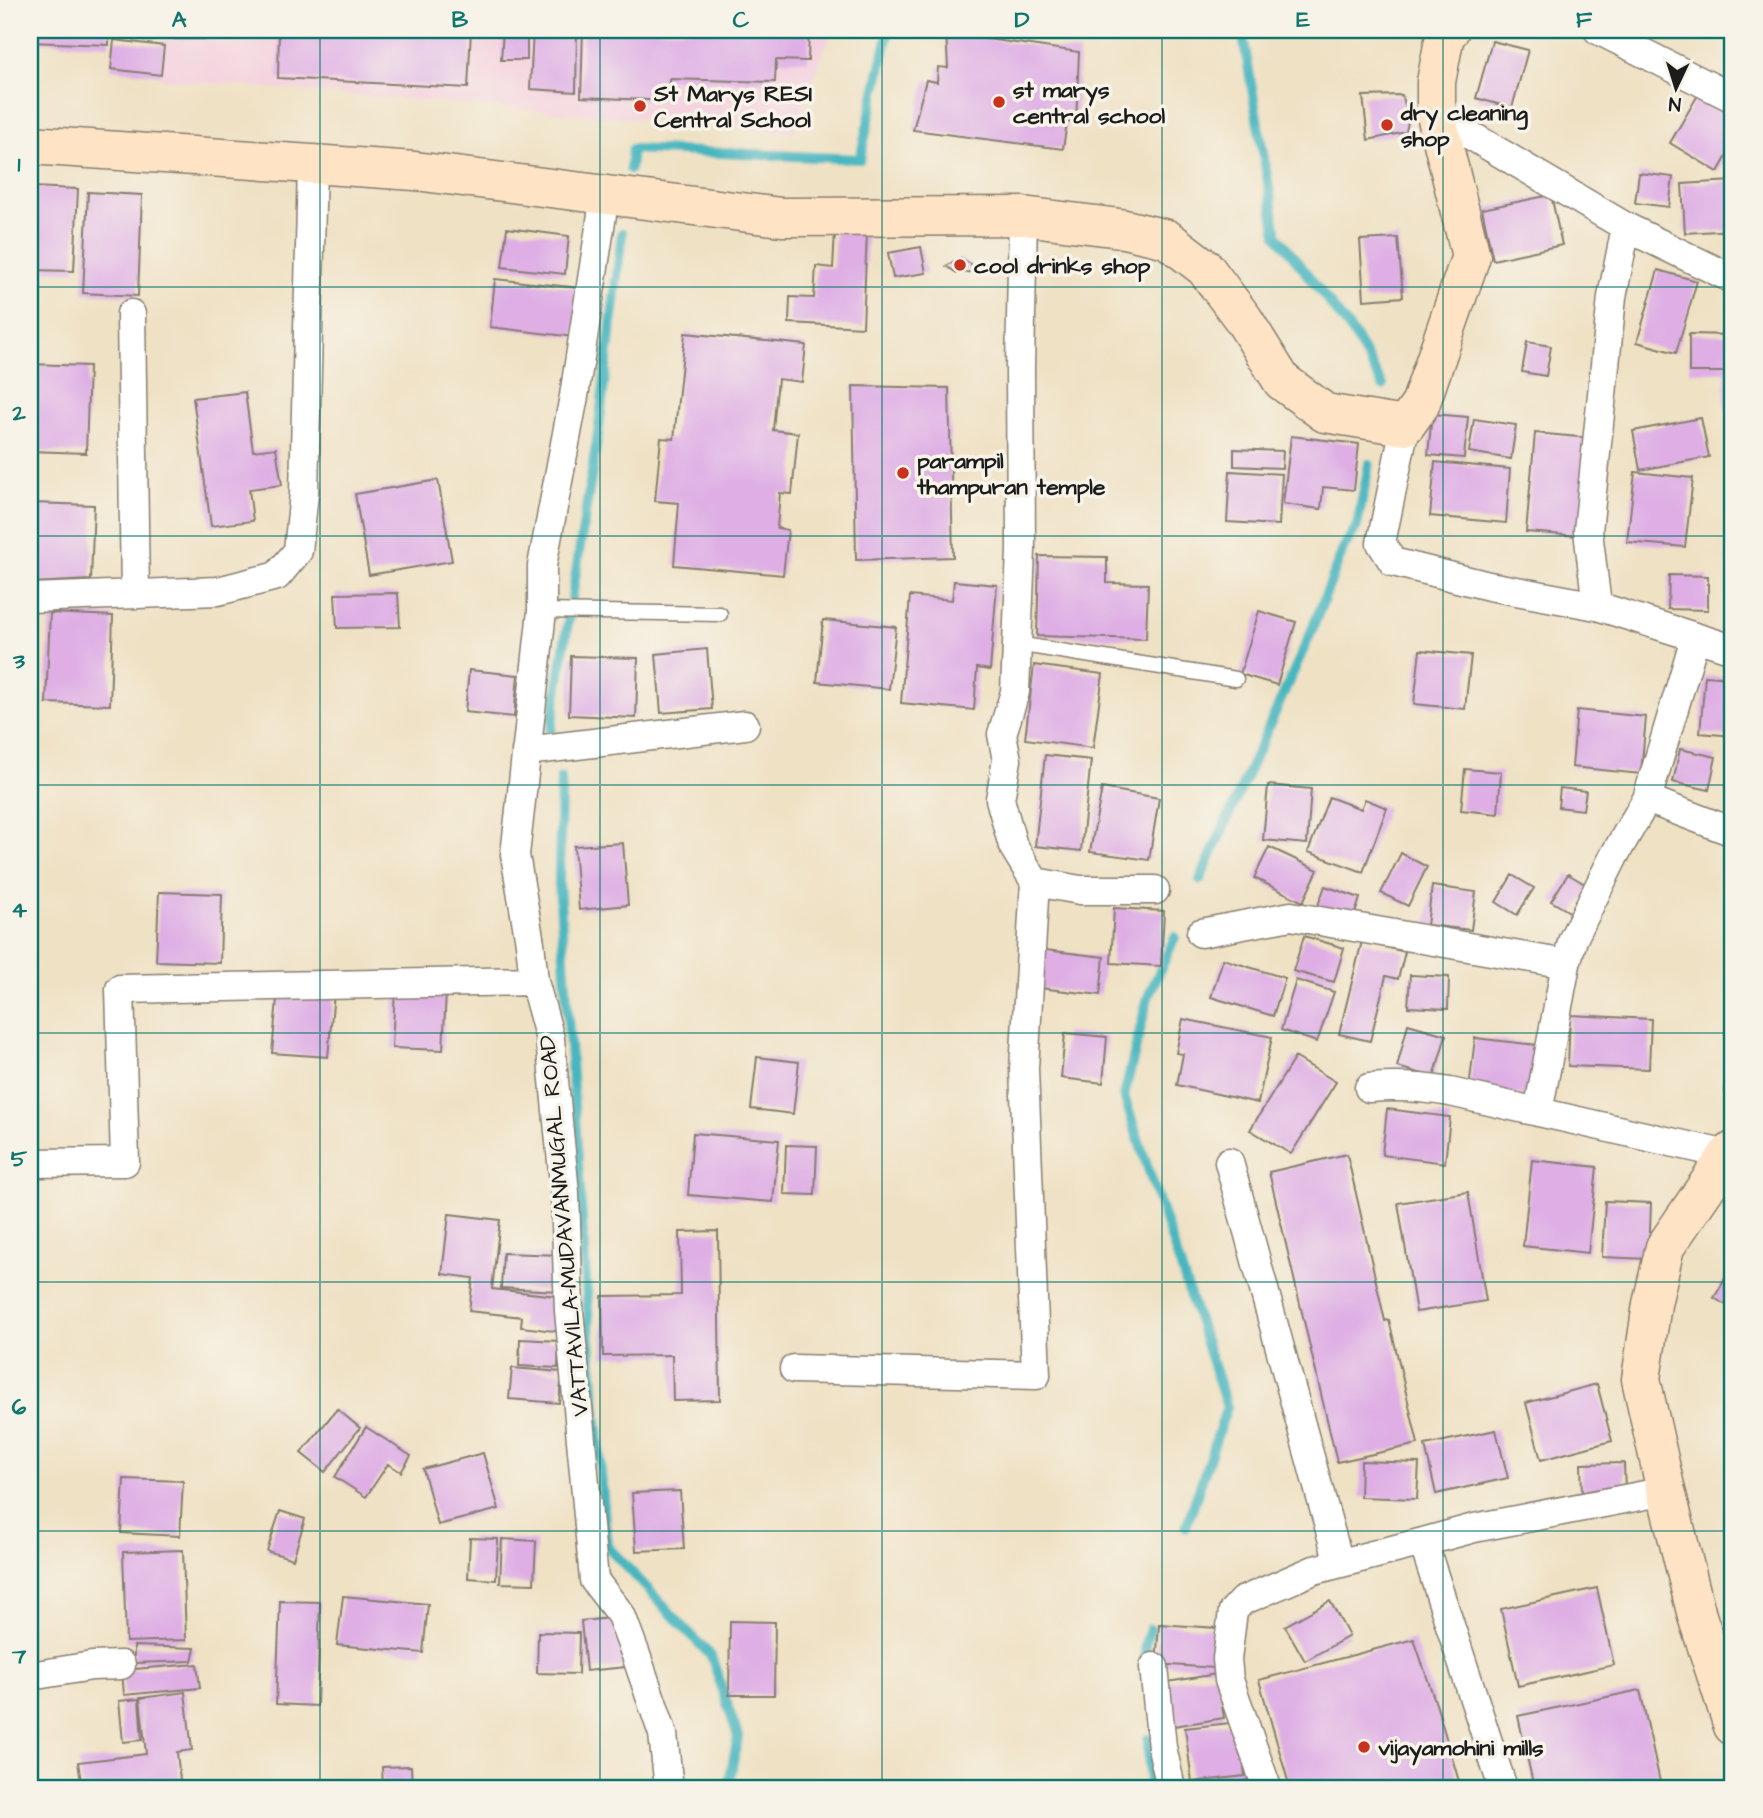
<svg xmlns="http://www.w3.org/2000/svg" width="1763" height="1818" viewBox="0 0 1763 1818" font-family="'Architects Daughter',sans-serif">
  <rect width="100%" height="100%" fill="#f7f3e8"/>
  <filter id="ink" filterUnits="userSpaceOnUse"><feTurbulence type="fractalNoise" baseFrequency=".0143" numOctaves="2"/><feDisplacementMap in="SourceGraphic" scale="14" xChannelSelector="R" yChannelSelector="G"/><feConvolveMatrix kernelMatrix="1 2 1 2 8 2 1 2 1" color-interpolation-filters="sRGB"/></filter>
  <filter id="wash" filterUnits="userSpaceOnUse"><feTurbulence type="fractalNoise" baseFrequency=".00686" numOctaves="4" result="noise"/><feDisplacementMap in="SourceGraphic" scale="28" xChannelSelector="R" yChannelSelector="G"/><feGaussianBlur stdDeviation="1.57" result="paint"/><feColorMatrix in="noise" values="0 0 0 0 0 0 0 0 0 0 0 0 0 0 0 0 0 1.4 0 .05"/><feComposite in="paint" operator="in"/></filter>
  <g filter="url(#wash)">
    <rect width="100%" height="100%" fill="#efe1c4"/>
    <path fill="#f4cfde" d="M 162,30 L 832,30 L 793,132 L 161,79 Z"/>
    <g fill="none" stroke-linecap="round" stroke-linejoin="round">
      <path stroke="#47b6bf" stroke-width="10" d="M 1242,30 L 1277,235 L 1355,336 L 1383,386
        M 630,169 L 632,149 L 860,159 L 889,30
        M 551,730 L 599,427 L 622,233
        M 561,778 L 559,884 L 590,1340 L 607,1546 L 711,1656 L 738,1736 L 728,1788
        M 1200,880 L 1310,635 L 1344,547 L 1357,526 L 1369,464
        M 1175,937 L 1148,997 L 1124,1096 L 1227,1407 L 1186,1527
        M 1146,1670 L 1145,1644 L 1150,1629
        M 1148,1739 L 1150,1788"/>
    </g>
    <g id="blocks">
      <path fill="#deaee5" d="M 30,30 L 109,30 L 109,45 L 30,42 Z
        M 174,30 L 217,30 L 217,39 L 174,39 Z
        M 279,30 L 471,30 L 468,88 L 278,78 Z
        M 503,30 L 527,30 L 527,60 L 501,60 Z
        M 533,30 L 577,30 L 576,92 L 530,89 Z
        M 583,30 L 809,30 L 808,61 L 776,60 L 775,82 L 670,79 L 670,101 L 581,97 Z
        M 946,33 L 1079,52 L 1076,123 L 1067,122 L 1063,149 L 913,130 L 926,80 L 937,82 L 938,67 L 948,68 Z
        M 114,40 L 164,46 L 161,75 L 111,69 Z
        M 1492,41 L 1528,50 L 1512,108 L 1476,98 Z
        M 1702,88 L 1733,106 L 1733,160 L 1727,156 L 1718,172 L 1670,143 Z
        M 1402,95 L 1409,117 L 1406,132 L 1368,140 L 1363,96 Z
        M 1639,173 L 1673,177 L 1669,207 L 1635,203 Z
        M 1733,181 L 1733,230 L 1685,233 L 1682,184 Z
        M 30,187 L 78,189 L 74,271 L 30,270 Z
        M 88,192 L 142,195 L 138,296 L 83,293 Z
        M 1551,195 L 1562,245 L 1493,260 L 1482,209 Z
        M 507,228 L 569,236 L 565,274 L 502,267 Z
        M 835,231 L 867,232 L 863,327 L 789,323 L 790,297 L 814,298 L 816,266 L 833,268 Z
        M 1398,238 L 1403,297 L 1364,300 L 1360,240 Z
        M 921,247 L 926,273 L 893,278 L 888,253 Z
        M 961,258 L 972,265 L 971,272 L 957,273 L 946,266 Z
        M 1658,270 L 1697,281 L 1676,353 L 1637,342 Z
        M 495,279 L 579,288 L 574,337 L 490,327 Z
        M 685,333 L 806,345 L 802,382 L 778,379 L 773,430 L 798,433 L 792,494 L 780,493 L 777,528 L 788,530 L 783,575 L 674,565 L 679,503 L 655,501 L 661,438 L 674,439 Z
        M 1689,334 L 1733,335 L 1733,410 L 1725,410 L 1725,372 L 1689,372 Z
        M 1527,342 L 1551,346 L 1546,376 L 1522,372 Z
        M 30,364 L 89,366 L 86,453 L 30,451 Z
        M 853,386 L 949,388 L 953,557 L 856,560 Z
        M 245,392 L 253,451 L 276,448 L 282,485 L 249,489 L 253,521 L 211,526 L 193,398 Z
        M 1432,414 L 1468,417 L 1464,458 L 1428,455 Z
        M 1701,418 L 1709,457 L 1640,470 L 1633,431 Z
        M 1474,419 L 1516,425 L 1511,459 L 1469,452 Z
        M 1535,433 L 1589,438 L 1579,536 L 1526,532 Z
        M 1291,436 L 1359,444 L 1354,490 L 1323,487 L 1321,509 L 1283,504 Z
        M 1234,449 L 1283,451 L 1282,468 L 1234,466 Z
        M 1435,462 L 1510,469 L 1506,523 L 1430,516 Z
        M 1230,471 L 1282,474 L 1279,525 L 1227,522 Z
        M 1635,472 L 1693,478 L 1685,547 L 1627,542 Z
        M 438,480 L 452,561 L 369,575 L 355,494 Z
        M 30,503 L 94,505 L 91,580 L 30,583 Z
        M 1731,508 L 1733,509 L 1733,562 L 1727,561 Z
        M 1039,556 L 1107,557 L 1107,583 L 1148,584 L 1146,639 L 1037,636 Z
        M 1669,575 L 1708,576 L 1708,610 L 1668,609 Z
        M 954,581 L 997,585 L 990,670 L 977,668 L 974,710 L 901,703 L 910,596 L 952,600 Z
        M 398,593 L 400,627 L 337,628 L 335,594 Z
        M 1259,611 L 1296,622 L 1277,685 L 1240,674 Z
        M 50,613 L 113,616 L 110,705 L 46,703 Z
        M 823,620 L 896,627 L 889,689 L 817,682 Z
        M 707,649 L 712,709 L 661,713 L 656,654 Z
        M 1420,650 L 1471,655 L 1465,709 L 1414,704 Z
        M 571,656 L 638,658 L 636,718 L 569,715 Z
        M 1034,665 L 1103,674 L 1093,748 L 1025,739 Z
        M 469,670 L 518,675 L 514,717 L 465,712 Z
        M 1705,676 L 1733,678 L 1733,736 L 1700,733 Z
        M 1577,710 L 1646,717 L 1641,774 L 1572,767 Z
        M 1680,749 L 1716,757 L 1709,790 L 1673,782 Z
        M 1045,755 L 1091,760 L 1081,851 L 1035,846 Z
        M 1465,769 L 1501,772 L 1498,814 L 1461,810 Z
        M 1268,785 L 1311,789 L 1307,844 L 1263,840 Z
        M 1102,788 L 1159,798 L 1149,860 L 1090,852 Z
        M 1560,788 L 1586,791 L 1583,810 L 1558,807 Z
        M 1329,797 L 1361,809 L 1365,799 L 1387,808 L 1363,872 L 1308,852 Z
        M 623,843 L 628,905 L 579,910 L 574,846 Z
        M 1269,847 L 1318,870 L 1303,902 L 1254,878 Z
        M 1401,853 L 1427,867 L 1408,906 L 1381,893 Z
        M 1568,874 L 1590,887 L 1573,914 L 1551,901 Z
        M 1512,875 L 1534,888 L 1517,915 L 1496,902 Z
        M 1325,886 L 1360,898 L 1353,920 L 1317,908 Z
        M 1432,886 L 1476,892 L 1471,930 L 1427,925 Z
        M 159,892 L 222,894 L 220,963 L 156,961 Z
        M 1114,908 L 1164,911 L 1161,966 L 1111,963 Z
        M 1304,936 L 1344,948 L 1334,982 L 1293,971 Z
        M 1362,941 L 1405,952 L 1398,979 L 1386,976 L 1370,1041 L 1339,1034 Z
        M 1045,950 L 1104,957 L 1100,995 L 1040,988 Z
        M 1223,959 L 1285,978 L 1273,1016 L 1211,997 Z
        M 1410,975 L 1449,977 L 1448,1009 L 1408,1007 Z
        M 1296,980 L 1334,992 L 1317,1042 L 1281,1030 Z
        M 278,988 L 334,993 L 328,1057 L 272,1053 Z
        M 395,989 L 446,992 L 443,1050 L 392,1048 Z
        M 1570,1015 L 1651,1019 L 1649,1069 L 1568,1066 Z
        M 1183,1019 L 1272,1037 L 1258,1103 L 1177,1085 L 1183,1054 L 1176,1053 Z
        M 1408,1024 L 1446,1035 L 1434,1077 L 1397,1067 Z
        M 1065,1033 L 1107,1037 L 1103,1083 L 1061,1078 Z
        M 1475,1038 L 1537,1045 L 1532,1096 L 1469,1089 Z
        M 757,1057 L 799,1062 L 793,1114 L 751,1109 Z
        M 1295,1057 L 1336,1082 L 1291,1154 L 1250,1130 Z
        M 1725,1062 L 1733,1063 L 1733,1093 L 1725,1093 Z
        M 1387,1109 L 1450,1117 L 1445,1163 L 1382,1155 Z
        M 693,1133 L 779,1140 L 773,1202 L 688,1195 Z
        M 786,1145 L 817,1146 L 815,1195 L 784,1194 Z
        M 1347,1154 L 1385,1321 L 1389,1320 L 1418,1444 L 1337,1462 L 1269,1172 Z
        M 1532,1160 L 1597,1167 L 1588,1253 L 1523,1246 Z
        M 1468,1192 L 1486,1301 L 1416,1312 L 1398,1203 Z
        M 1605,1201 L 1651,1203 L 1649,1259 L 1602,1257 Z
        M 449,1214 L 500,1220 L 492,1289 L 566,1297 L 562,1332 L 521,1327 L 522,1317 L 469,1311 L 473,1278 L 442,1274 Z
        M 718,1231 L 720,1400 L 673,1401 L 672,1355 L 603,1356 L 602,1296 L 681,1295 L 680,1232 Z
        M 503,1253 L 561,1255 L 559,1291 L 501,1288 Z
        M 1733,1265 L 1733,1309 L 1714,1298 Z
        M 520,1339 L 559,1341 L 558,1368 L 519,1366 Z
        M 512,1368 L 562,1372 L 559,1403 L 509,1399 Z
        M 1597,1384 L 1612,1441 L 1541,1460 L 1526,1403 Z
        M 337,1409 L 360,1428 L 325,1472 L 301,1453 Z
        M 366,1427 L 411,1456 L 401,1472 L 388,1464 L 366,1497 L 335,1477 Z
        M 1496,1430 L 1508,1478 L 1436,1494 L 1425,1445 Z
        M 483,1453 L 499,1509 L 438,1525 L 423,1469 Z
        M 1361,1461 L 1419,1463 L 1417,1499 L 1360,1497 Z
        M 1624,1463 L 1625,1491 L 1582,1493 L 1581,1464 Z
        M 124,1479 L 183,1481 L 180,1536 L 121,1533 Z
        M 680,1491 L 684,1549 L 636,1551 L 632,1493 Z
        M 280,1511 L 305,1519 L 293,1559 L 267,1551 Z
        M 470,1538 L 498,1539 L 496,1580 L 468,1578 Z
        M 502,1539 L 536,1541 L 534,1584 L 500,1583 Z
        M 183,1550 L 186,1640 L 126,1642 L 123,1552 Z
        M 1597,1588 L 1614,1665 L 1518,1686 L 1501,1609 Z
        M 343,1596 L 428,1604 L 423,1653 L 337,1645 Z
        M 280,1601 L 320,1602 L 317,1706 L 276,1704 Z
        M 1330,1601 L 1349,1636 L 1305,1661 L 1285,1626 Z
        M 621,1617 L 626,1667 L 586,1671 L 581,1621 Z
        M 730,1621 L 775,1622 L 774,1695 L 729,1695 Z
        M 1159,1624 L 1217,1628 L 1215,1668 L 1156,1664 Z
        M 538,1632 L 579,1633 L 578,1674 L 537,1673 Z
        M 1414,1639 L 1437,1707 L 1461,1788 L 1290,1788 L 1259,1680 Z
        M 134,1646 L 195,1648 L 192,1661 L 134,1663 Z
        M 197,1664 L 200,1688 L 124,1695 L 122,1670 Z
        M 1217,1674 L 1224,1718 L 1174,1726 L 1167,1682 Z
        M 1640,1690 L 1660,1782 L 1632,1788 L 1534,1788 L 1518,1716 Z
        M 185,1692 L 192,1750 L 177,1752 L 180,1780 L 118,1788 L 82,1788 L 78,1762 L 146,1754 L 140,1698 Z
        M 139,1699 L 142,1740 L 123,1742 L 119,1701 Z
        M 1239,1722 L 1245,1776 L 1192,1782 L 1185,1728 Z
        M 411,1766 L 412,1786 L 383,1787 L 382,1767 Z
        M 1251,1779 L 1254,1788 L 1221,1788 L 1221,1787 Z"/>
    </g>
  </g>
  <g filter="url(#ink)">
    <use href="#blocks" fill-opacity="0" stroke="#867e70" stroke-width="2"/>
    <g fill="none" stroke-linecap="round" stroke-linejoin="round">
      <g stroke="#867e70" stroke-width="17">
        <path id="lane" d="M 542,611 L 720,614
          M 1017,644 L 1236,679"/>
      </g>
      <g stroke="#867e70" stroke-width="31">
        <path id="street" d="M 1598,30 L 1733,98
          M 1436,115 L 1626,227 L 1733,279
          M 605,195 L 574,396 L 542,566 L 542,611 L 515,855 L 530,943 L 534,981 L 550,1039 L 565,1193 L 569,1311 L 594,1580 L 621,1615 L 637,1658 L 663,1734 L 669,1788
          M 1023,216 L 1020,368 L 1021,550 L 1015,692 L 1002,734 L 1007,760 L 1000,799 L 1013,846 L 1035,882 L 1080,890 L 1155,890
          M 131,314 L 135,594
          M 1405,426 L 1381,543 L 1393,562 L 1489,586 L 1597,606 L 1733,649
          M 30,598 L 218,591 L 277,576 L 298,551 L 304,493 L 312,164
          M 1597,606 L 1588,531 L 1612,297 L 1626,227
          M 526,751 L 745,725
          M 1647,799 L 1733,832
          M 1201,933 L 1291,916 L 1566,964
          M 1369,1088 C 1397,1086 1422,1087 1450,1092 L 1728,1155
          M 1538,1112 L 1566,964 L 1573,939 L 1614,856 L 1647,799 L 1695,638
          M 1229,1162 L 1339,1563
          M 30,1163 L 125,1162 L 120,989 L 534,981
          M 794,1369 L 1036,1375 L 1024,1069 L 1035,882
          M 1154,1667 L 1162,1747 L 1171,1788
          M 30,1676 L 92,1666 L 121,1665
          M 1267,1788 L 1229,1680 L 1227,1659 L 1233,1611 L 1242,1601 L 1314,1570 L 1423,1542
          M 1503,1788 L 1423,1542 L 1474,1528 L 1666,1491"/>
      </g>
      <g stroke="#867e70" stroke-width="41">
        <path id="secondary" d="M 30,145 L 415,171 L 781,217 L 1023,216 L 1120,228 L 1167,239 L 1205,268 L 1244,320 L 1282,381 L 1325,413 L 1405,426 L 1420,405 L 1471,256 L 1436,115 L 1436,82 L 1445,35 L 1450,30
          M 1733,1151 L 1728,1155 L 1665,1247 L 1652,1304 L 1641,1379 L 1666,1491 L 1697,1616 L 1733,1726"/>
      </g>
      <use href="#lane" stroke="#fff" stroke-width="14"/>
      <use href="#street" stroke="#fff" stroke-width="28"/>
      <use href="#secondary" stroke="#fee4c5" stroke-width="38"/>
    </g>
  </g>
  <path fill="none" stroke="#0f766e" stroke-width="2" stroke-opacity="0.55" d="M 320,30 L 320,1788M 600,30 L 600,1788M 882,30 L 882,1788M 1162,30 L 1162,1788M 1443,30 L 1443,1788M 30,287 L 1733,287M 30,536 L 1733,536M 30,785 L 1733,785M 30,1033 L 1733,1033M 30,1282 L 1733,1282M 30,1531 L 1733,1531"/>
  <g fill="#c8321e" stroke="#f7f3e8" stroke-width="2.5">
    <circle cx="999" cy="102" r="7"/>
    <circle cx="640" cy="106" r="7"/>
    <circle cx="1387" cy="125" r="7"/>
    <circle cx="960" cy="265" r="7"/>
    <circle cx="903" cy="473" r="7"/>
    <circle cx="1364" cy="1747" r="7"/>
  </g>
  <g text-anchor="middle" stroke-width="7" stroke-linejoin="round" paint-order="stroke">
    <g font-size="23" font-weight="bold" fill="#1c1c1c" stroke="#f7f3e8" text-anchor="start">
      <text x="1013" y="97">st marys<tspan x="1013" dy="26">central school</tspan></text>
      <text x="654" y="101">St Marys RESI<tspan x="654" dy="26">Central School</tspan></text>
      <text x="1401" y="120">dry cleaning<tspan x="1401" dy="26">shop</tspan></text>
      <text x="974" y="273">cool drinks shop</text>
      <text x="917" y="468">parampil<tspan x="917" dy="26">thampuran temple</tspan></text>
      <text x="1378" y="1755">vijayamohini mills</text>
    </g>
    <g font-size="23" fill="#1c1c1c" stroke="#f7f3e8">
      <text transform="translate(563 1226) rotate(-95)" y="8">VATTAVILA-MUDAVANMUGAL ROAD</text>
    </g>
  </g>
  <rect width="1763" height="1818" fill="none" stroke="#f7f3e8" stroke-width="77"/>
  <g transform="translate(1676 88) rotate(184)" stroke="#f7f3e8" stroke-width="5" paint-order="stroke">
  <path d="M0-5L12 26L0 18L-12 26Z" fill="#1c1c1c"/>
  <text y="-10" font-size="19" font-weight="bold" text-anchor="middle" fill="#1c1c1c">N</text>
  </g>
  <rect x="38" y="38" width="1686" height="1742" fill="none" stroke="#0f766e" stroke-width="2.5"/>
  <g font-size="23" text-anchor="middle" font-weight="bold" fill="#0f766e">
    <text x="179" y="27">A</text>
    <text x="460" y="27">B</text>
    <text x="741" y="27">C</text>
    <text x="1022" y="27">D</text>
    <text x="1303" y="27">E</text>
    <text x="1584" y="27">F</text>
    <text x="19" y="171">1</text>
    <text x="19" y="420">2</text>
    <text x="19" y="668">3</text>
    <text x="19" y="917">4</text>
    <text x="19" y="1166">5</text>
    <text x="19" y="1414">6</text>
    <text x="19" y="1663">7</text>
  </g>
</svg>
